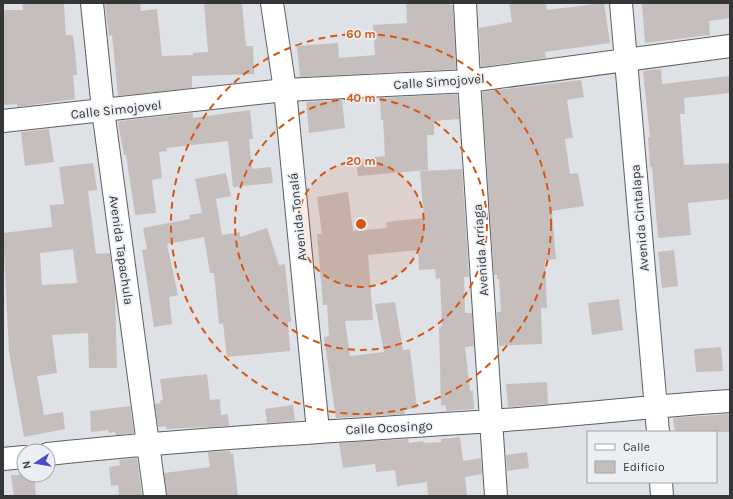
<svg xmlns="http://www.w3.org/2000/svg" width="733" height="499" viewBox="0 0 733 499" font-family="Karla,sans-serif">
  <rect width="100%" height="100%" fill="#dee2e7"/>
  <path fill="#c5bebd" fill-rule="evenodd" d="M 22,3 L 64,3 L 66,35 L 73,35 L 76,61 L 77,75 L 73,75 L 75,99 L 17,107 L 17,104 L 3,105 L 3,10 L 23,10 Z
    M 105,3 L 140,3 L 141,11 L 157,9 L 162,56 L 193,55 L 193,53 L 208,52 L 204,3 L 242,3 L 246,46 L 253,46 L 254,74 L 192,76 L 192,88 L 118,96 L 112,35 L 109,36 Z
    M 406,3 L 450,3 L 450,5 L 453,5 L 456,69 L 300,77 L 297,46 L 338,43 L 339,58 L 375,55 L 373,25 L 407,23 Z
    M 509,3 L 546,3 L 547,10 L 604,3 L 610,43 L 545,52 L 546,58 L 481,67 L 479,28 L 512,22 Z
    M 651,3 L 730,3 L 730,18 L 709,21 L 710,35 L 645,43 L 642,4 Z
    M 661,69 L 662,84 L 730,76 L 730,93 L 684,98 L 685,114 L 680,114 L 684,165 L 730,163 L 730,199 L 688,203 L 691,235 L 658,238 L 652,167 L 650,167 L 648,137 L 650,137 L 643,71 Z
    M 581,80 L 584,97 L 567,100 L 573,138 L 565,139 L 570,174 L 578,173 L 584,206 L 552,211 L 556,259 L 545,260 L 547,308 L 541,308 L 542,344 L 499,346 L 497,312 L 501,312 L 499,279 L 497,279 L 497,275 L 494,275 L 482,92 Z
    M 457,94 L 459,119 L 434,121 L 434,135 L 427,135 L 428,170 L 358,176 L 356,159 L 385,156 L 383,120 L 381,120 L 380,98 Z
    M 342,100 L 345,128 L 309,133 L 306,102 Z
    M 250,110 L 253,139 L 249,139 L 252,169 L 271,167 L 273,183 L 233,187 L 228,141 L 166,148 L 167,151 L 159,152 L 162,178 L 152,180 L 156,213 L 135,215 L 126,155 L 124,155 L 118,123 L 120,121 L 193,113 L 193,118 Z
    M 49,129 L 54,162 L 25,166 L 21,132 Z
    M 93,163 L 97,190 L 88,191 L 96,254 L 110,253 L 115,291 L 117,368 L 89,368 L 88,333 L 52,335 L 57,373 L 37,376 L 44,415 L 63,412 L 65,429 L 24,437 L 9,352 L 3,233 L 52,227 L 50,205 L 64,204 L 59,167 ZM 73,249 L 77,283 L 42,285 L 40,253 Z
    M 462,169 L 469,277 L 464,277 L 465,313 L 472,313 L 474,346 L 465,347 L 470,391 L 473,391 L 474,409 L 446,411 L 446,405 L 441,406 L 439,327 L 442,326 L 440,278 L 436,279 L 435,269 L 419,270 L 418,250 L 368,255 L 373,320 L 345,321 L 350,356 L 384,352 L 375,304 L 395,302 L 403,350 L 410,349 L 417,408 L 404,410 L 405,414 L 336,418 L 324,337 L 329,336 L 327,305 L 323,305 L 317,234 L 322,234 L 317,197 L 348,192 L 353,231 L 387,228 L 386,222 L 424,218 L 420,171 Z
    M 226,173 L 231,196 L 216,199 L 222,235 L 240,232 L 240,237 L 267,228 L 279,265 L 285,264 L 291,322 L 288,322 L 290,351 L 227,357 L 223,323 L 219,324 L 214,273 L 210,273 L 204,237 L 167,244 L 178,295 L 169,297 L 172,324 L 154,327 L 142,250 L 147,249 L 143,228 L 190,219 L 189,215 L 202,213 L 195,179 Z
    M 674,250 L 678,286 L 662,288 L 658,252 Z
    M 619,299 L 623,330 L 592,335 L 588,303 Z
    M 721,347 L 723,371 L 696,372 L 694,349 Z
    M 207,374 L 210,400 L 220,399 L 221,415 L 228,414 L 229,426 L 166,429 L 166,426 L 158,427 L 155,404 L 161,403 L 160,400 L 163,400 L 160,379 Z
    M 547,382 L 548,404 L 508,407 L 506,384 Z
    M 293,405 L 295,421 L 267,423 L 265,409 Z
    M 130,406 L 134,433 L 116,435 L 115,432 L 109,433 L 108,430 L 91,432 L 90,411 Z
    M 730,414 L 730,432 L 675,432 L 673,418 Z
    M 460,437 L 463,461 L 481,458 L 482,474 L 465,477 L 467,496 L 428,496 L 427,482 L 397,486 L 395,470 L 376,472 L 375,464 L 343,468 L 339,443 L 408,439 L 409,443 L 423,441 L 424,443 L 441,442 L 441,439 Z
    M 230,451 L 230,454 L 233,453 L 238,496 L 167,496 L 164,473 L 210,467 L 208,452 Z
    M 527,452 L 529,468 L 507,471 L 506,455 Z
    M 137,458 L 142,496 L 119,496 L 118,485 L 111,486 L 109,467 L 120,465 L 119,460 Z
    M 11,475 L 34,475 L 36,496 L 14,496 Z"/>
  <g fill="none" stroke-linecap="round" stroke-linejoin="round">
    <g stroke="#5b5f63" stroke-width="24">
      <path id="minor" d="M 92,3 L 103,110 L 155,496
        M 272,3 L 285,90 L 318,431
        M 465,3 L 469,81 L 496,496
        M 621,3 L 658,432
        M 3,121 L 285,90 L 469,81 L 730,46
        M 48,454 C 195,438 343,431 490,421 C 570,416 650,406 730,401
        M 3,459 L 24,457
        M 661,482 L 662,496"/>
    </g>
    <use href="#minor" stroke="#fff" stroke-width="22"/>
  </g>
  <circle cx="361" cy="224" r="63" fill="#d65610" fill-opacity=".12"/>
  <g fill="none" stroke="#d65610" stroke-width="2" stroke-dasharray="7 5">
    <circle cx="361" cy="224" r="63"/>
    <circle cx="361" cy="224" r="126"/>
    <circle cx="361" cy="224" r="190"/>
  </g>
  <g text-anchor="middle" stroke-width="3.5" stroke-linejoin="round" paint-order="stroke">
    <g font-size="13" fill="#343638" stroke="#ebeff4">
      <text transform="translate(439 81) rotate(-4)" y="5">Calle Simojovel</text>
      <text transform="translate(116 109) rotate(-6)" y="5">Calle Simojovel</text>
      <text transform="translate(297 217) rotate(-96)" y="5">Avenida Tonalá</text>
      <text transform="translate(639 218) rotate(-95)" y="5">Avenida Cintalapa</text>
      <text transform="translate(122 250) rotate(82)" y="5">Avenida Tapachula</text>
      <text transform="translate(480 250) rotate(-94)" y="5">Avenida Arriaga</text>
      <text transform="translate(389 427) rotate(-3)" y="5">Calle Ocosingo</text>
    </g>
  </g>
  <circle cx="361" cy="224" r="6" fill="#d65610" stroke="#ebeff4" stroke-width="2"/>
  <g font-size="12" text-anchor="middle" font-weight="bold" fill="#d65610" stroke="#ebeff4" stroke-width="3.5" stroke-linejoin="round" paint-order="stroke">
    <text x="361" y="38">60 m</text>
    <text x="361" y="102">40 m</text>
    <text x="361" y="165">20 m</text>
  </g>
  <rect width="733" height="499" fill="none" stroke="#343638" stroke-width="8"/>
  <rect x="587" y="431" width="130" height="52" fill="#ebeff4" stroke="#a2a5a9"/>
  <rect x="595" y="444" width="20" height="6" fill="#ffffff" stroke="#a2a5a9"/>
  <text x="623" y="451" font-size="12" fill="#343638">Calle</text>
  <rect x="595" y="461" width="20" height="12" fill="#c5bebd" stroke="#a2a5a9"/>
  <text x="623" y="471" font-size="12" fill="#343638">Edificio</text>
  <g transform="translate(36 463) rotate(258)"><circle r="19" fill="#ebeff4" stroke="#a2a5a9"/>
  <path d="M0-3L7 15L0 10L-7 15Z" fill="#4d4dc3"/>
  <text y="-6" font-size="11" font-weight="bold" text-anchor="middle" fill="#343638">N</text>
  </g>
</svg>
